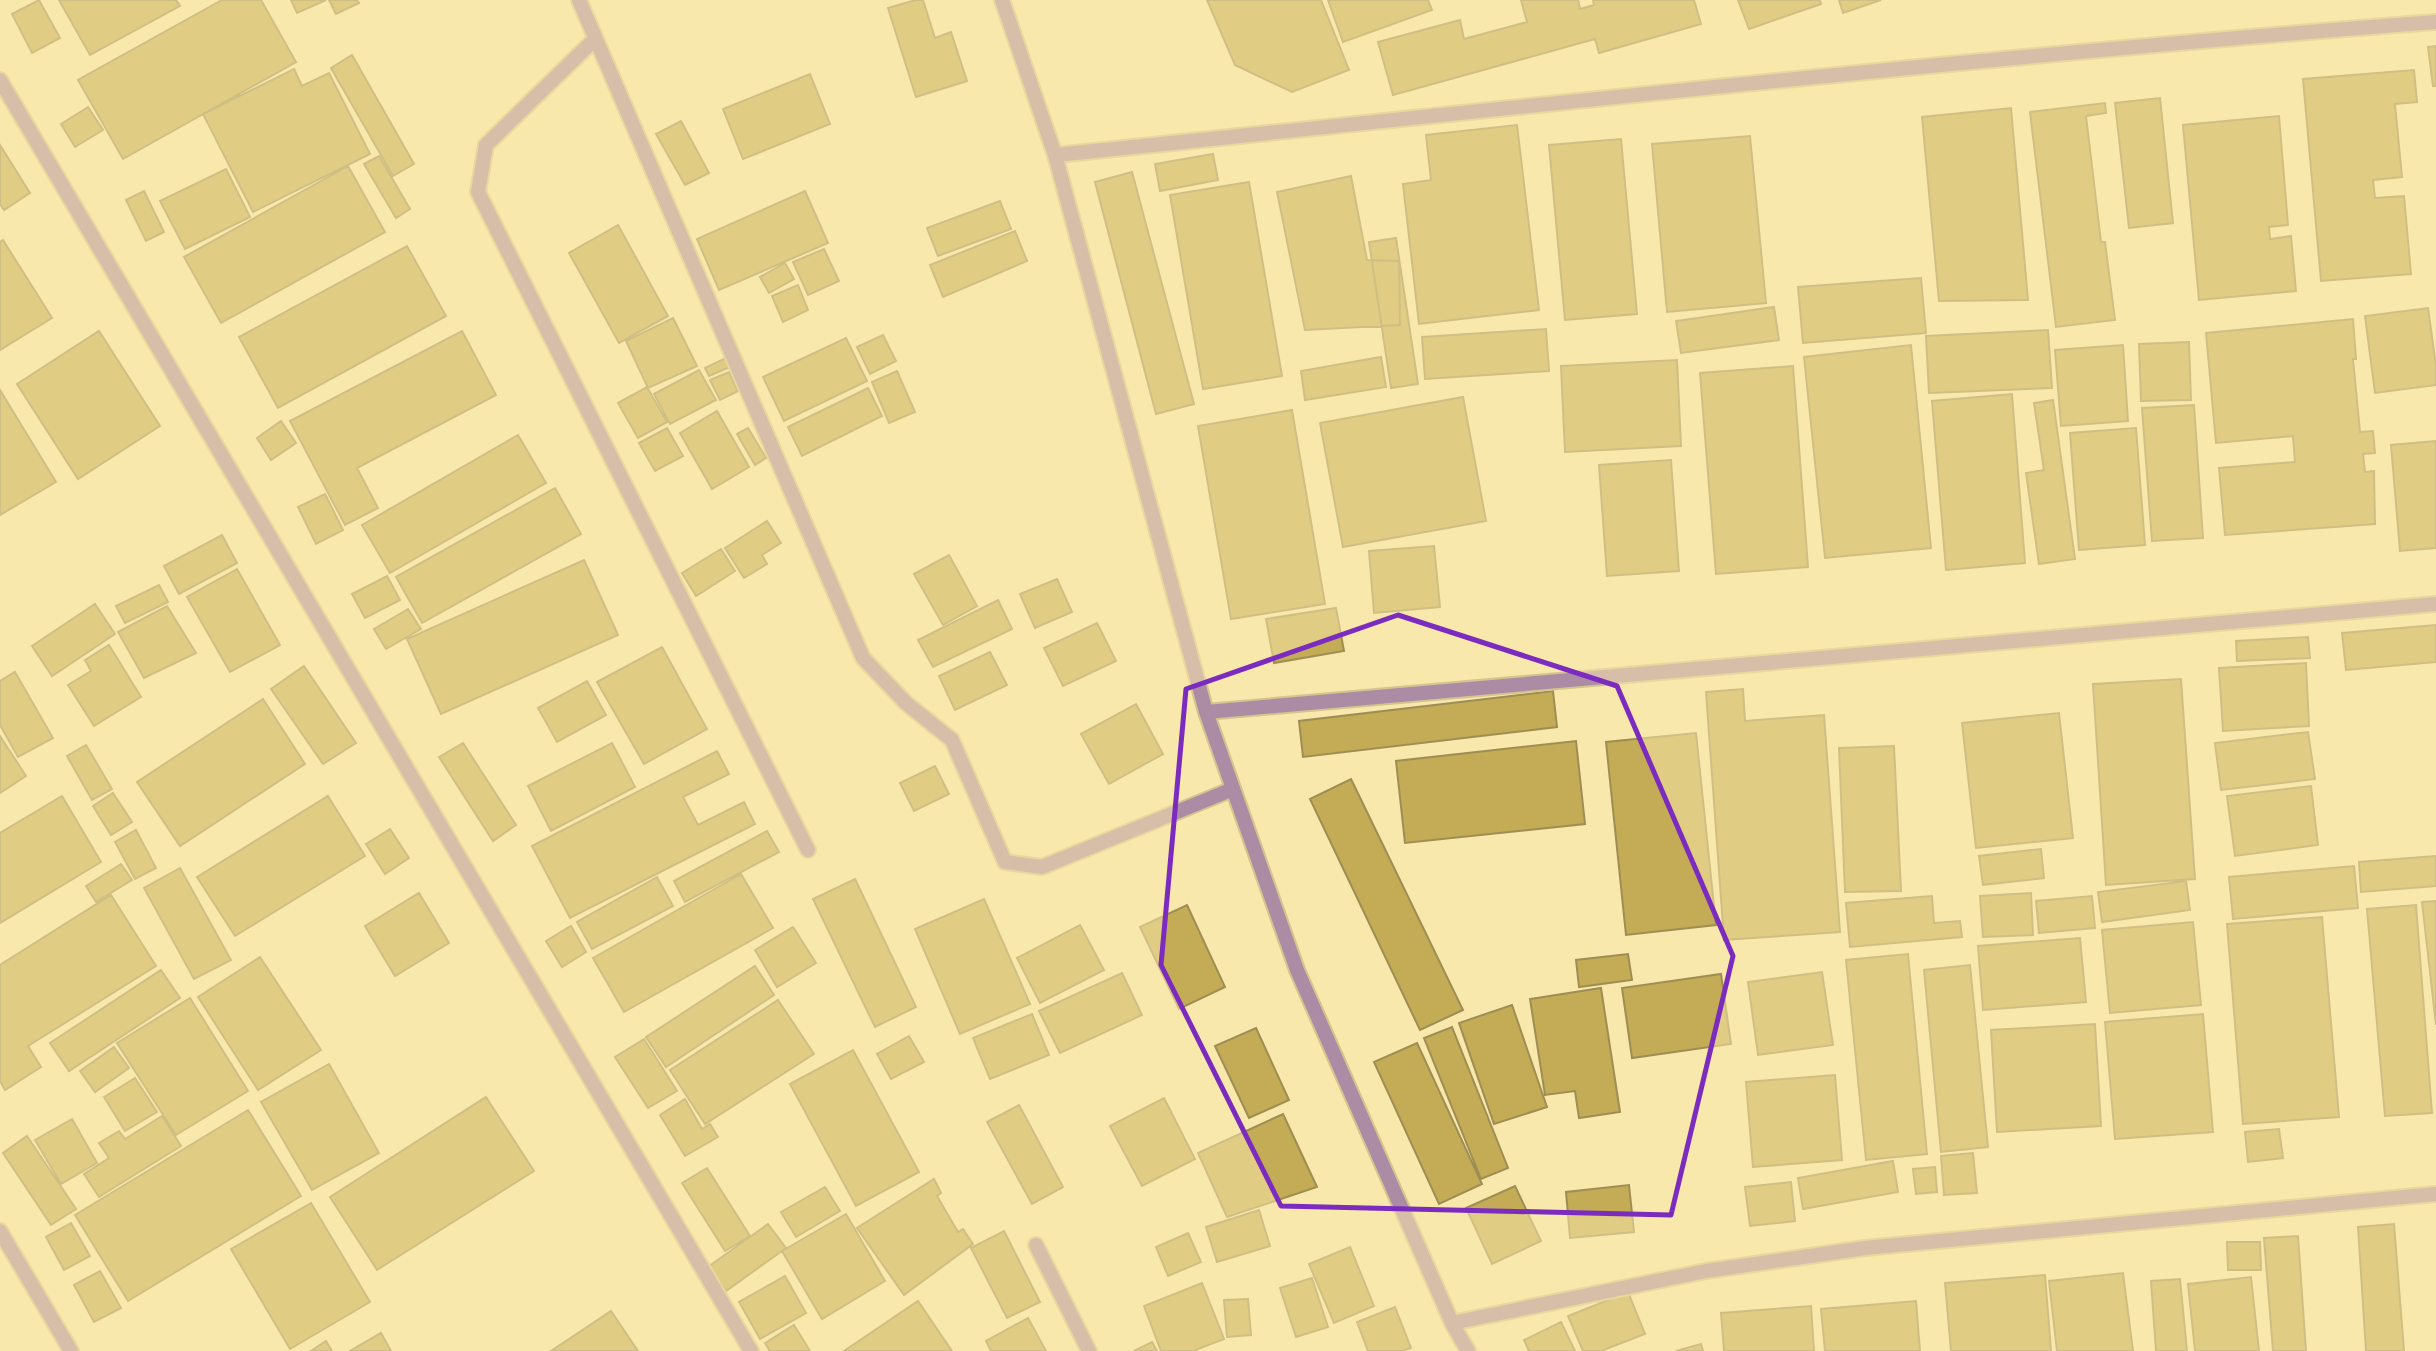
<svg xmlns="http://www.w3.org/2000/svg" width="2436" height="1351" viewBox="0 0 2436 1351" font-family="'Alegreya Sans',sans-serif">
  <rect width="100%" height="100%" fill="#f9e8ab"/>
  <path fill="#c3ac55" stroke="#9e8e54" stroke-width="2" d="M 39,0 L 60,38 L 32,53 L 12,14 Z
    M 59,0 L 176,0 L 180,6 L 90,55 Z
    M 222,0 L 261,0 L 296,62 L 123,159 L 78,80 Z
    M 291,0 L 326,0 L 297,13 Z
    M 329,0 L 357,0 L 359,3 L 336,14 Z
    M 916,0 L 923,0 L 935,38 L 951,32 L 967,81 L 916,97 L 888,8 Z
    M 1207,0 L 1321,0 L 1349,70 L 1292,92 L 1235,65 Z
    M 1328,0 L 1428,0 L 1432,10 L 1343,42 Z
    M 1521,0 L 1578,0 L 1580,9 L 1594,5 L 1593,0 L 1694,0 L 1701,24 L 1599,53 L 1595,39 L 1393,95 L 1378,42 L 1460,20 L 1464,39 L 1527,22 Z
    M 1738,0 L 1820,0 L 1821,4 L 1749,29 Z
    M 1839,0 L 1881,0 L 1843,13 Z
    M 2436,46 L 2436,86 L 2433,86 L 2428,47 Z
    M 352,55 L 414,164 L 393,176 L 331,68 Z
    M 294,69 L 302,86 L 329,73 L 370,154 L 253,212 L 203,114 Z
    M 2414,70 L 2417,102 L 2395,104 L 2402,177 L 2373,180 L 2375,198 L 2404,196 L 2411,274 L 2321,281 L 2303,79 Z
    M 810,74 L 830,124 L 743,159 L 723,109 Z
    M 2160,98 L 2173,223 L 2129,228 L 2115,103 Z
    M 2105,103 L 2106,113 L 2086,116 L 2101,242 L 2105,242 L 2115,320 L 2056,327 L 2030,112 Z
    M 88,107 L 103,130 L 75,147 L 61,124 Z
    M 2011,108 L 2028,300 L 1939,301 L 1922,117 Z
    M 2279,116 L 2288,225 L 2269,227 L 2270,239 L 2291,236 L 2296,291 L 2199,300 L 2183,125 Z
    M 681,121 L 709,173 L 685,185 L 656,134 Z
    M 1517,125 L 1539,310 L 1419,324 L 1403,184 L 1431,180 L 1426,135 Z
    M 1750,136 L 1766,303 L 1667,312 L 1652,144 Z
    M 1621,139 L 1637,314 L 1565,320 L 1549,145 Z
    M 0,145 L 30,193 L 4,210 L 0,204 Z
    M 1213,154 L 1218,180 L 1160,191 L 1155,164 Z
    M 379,156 L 410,209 L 396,218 L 364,164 Z
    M 348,166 L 385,232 L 221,323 L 184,257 Z
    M 226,169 L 250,217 L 185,249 L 160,201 Z
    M 1132,172 L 1194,404 L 1156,414 L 1095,182 Z
    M 1351,176 L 1367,260 L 1399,261 L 1400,325 L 1305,330 L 1277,192 Z
    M 1249,182 L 1282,376 L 1203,389 L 1170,195 Z
    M 144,191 L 164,232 L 146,241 L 126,200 Z
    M 805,191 L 828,243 L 719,290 L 697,239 Z
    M 1000,201 L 1011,229 L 938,256 L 927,228 Z
    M 618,225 L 668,316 L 619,343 L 569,253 Z
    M 1015,231 L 1027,261 L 943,297 L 930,265 Z
    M 1396,238 L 1418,384 L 1391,388 L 1369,242 Z
    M 3,240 L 52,318 L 0,350 L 0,242 Z
    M 407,246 L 446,316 L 278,408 L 239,337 Z
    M 824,249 L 839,281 L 808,295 L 793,262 Z
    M 785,263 L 794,279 L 769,293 L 760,277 Z
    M 1921,278 L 1926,333 L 1803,343 L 1798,287 Z
    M 798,285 L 808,310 L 783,322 L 772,296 Z
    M 1774,307 L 1779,340 L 1681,353 L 1676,321 Z
    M 2428,308 L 2436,366 L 2436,385 L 2375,393 L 2365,316 Z
    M 673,318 L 697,366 L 648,388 L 626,341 Z
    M 2353,319 L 2356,359 L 2353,359 L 2360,432 L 2373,431 L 2375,453 L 2363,454 L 2365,472 L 2374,471 L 2375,524 L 2225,535 L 2219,468 L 2295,462 L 2293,436 L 2216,443 L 2206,333 Z
    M 1546,329 L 1549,371 L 1425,379 L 1422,337 Z
    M 2048,330 L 2052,388 L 1929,393 L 1926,336 Z
    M 99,331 L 160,426 L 78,479 L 17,384 Z
    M 462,331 L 496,395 L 357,468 L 378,508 L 345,525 L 290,421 Z
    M 883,335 L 896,361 L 870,374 L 857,347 Z
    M 846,338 L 867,381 L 784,421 L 763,377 Z
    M 2189,342 L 2191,400 L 2141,401 L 2139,344 Z
    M 1911,345 L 1931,548 L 1825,558 L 1804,357 Z
    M 2123,345 L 2128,421 L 2061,426 L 2055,350 Z
    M 1381,357 L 1386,387 L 1305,400 L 1301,371 Z
    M 726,358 L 730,367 L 709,376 L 705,368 Z
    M 1677,360 L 1681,446 L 1565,452 L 1561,366 Z
    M 1793,366 L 1808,567 L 1716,574 L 1700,373 Z
    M 699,370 L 716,400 L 670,424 L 654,394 Z
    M 897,371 L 915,412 L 889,423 L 872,382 Z
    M 729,372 L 738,391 L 720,400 L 710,380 Z
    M 647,387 L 667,422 L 638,438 L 618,403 Z
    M 868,388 L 882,416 L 802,456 L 788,427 Z
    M 0,390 L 56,482 L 0,515 Z
    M 2012,394 L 2025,563 L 1946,570 L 1932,401 Z
    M 1463,397 L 1486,521 L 1343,547 L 1320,423 Z
    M 2053,400 L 2075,559 L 2039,564 L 2026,473 L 2044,470 L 2034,403 Z
    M 2194,405 L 2203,538 L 2152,541 L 2142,408 Z
    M 1292,410 L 1325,604 L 1231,619 L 1198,426 Z
    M 717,411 L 749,467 L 712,489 L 680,433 Z
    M 281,421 L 296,443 L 271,460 L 257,438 Z
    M 667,428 L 683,456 L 655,471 L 639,443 Z
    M 748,428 L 766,458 L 755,465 L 737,434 Z
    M 2136,428 L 2145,545 L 2079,550 L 2070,433 Z
    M 518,435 L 546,483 L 390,573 L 362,525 Z
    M 2436,441 L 2436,548 L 2400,551 L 2391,445 Z
    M 1671,460 L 1679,571 L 1607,576 L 1599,465 Z
    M 555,488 L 581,534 L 422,623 L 396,577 Z
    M 325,494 L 343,530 L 316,544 L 298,507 Z
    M 767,521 L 781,543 L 762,555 L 767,564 L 744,578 L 725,548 Z
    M 222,535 L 237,563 L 179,594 L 164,566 Z
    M 1434,546 L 1440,607 L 1374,613 L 1369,551 Z
    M 721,549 L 735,571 L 696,596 L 682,573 Z
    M 949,555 L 977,606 L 943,625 L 914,574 Z
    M 584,560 L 618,635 L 441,714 L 407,639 Z
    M 237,569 L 280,645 L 230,672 L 187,597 Z
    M 387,576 L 400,600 L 365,618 L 352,594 Z
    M 1057,579 L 1072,612 L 1035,628 L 1020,594 Z
    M 159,585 L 168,602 L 125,623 L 116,606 Z
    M 998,600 L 1012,629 L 933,667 L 918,640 Z
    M 95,604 L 115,634 L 52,676 L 32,646 Z
    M 167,606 L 196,653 L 144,678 L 118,632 Z
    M 1336,608 L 1344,651 L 1274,663 L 1266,619 Z
    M 408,609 L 421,629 L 386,649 L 374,629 Z
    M 1097,623 L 1116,661 L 1063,686 L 1044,648 Z
    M 2436,625 L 2436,662 L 2346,670 L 2342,633 Z
    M 2308,637 L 2310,658 L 2237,661 L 2236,641 Z
    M 109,645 L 141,697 L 94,726 L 68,685 L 91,671 L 85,660 Z
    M 662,647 L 707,729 L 644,764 L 597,682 Z
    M 990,652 L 1007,685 L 955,710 L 939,676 Z
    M 2306,663 L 2309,726 L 2223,731 L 2219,668 Z
    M 304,666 L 356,743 L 323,764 L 271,689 Z
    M 15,672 L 53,738 L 18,757 L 0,725 L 0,681 Z
    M 2181,679 L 2195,879 L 2106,885 L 2093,684 Z
    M 587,681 L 606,715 L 557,742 L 538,708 Z
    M 1743,689 L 1745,721 L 1824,715 L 1840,932 L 1724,940 L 1706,692 Z
    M 1553,691 L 1557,727 L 1303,757 L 1299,721 Z
    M 263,699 L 305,764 L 180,846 L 137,782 Z
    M 1136,704 L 1163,754 L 1109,784 L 1081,734 Z
    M 2059,713 L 2073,838 L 1976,848 L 1962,723 Z
    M 2308,732 L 2315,779 L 2221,790 L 2215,743 Z
    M 1696,733 L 1716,925 L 1626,935 L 1606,742 Z
    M 0,736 L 26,776 L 0,793 Z
    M 1576,741 L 1585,824 L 1405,843 L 1396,761 Z
    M 463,743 L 516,825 L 493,841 L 439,757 Z
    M 612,743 L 635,787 L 551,831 L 528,786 Z
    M 86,745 L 112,789 L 92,800 L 67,756 Z
    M 1894,746 L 1901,891 L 1845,892 L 1839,748 Z
    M 717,751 L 729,774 L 683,797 L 698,825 L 744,802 L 755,824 L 570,918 L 532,846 Z
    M 935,766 L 949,794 L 914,811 L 900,783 Z
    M 1351,779 L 1463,1010 L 1420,1030 L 1310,799 Z
    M 2311,786 L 2318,845 L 2235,856 L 2227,796 Z
    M 113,793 L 132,822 L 111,835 L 93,806 Z
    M 62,796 L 101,862 L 0,923 L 0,833 Z
    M 328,796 L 365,856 L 235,936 L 197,877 Z
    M 390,829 L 409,858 L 385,874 L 366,844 Z
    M 136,830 L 156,868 L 135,879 L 115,842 Z
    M 767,831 L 779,852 L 685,902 L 674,881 Z
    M 2041,849 L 2044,878 L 1983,885 L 1979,856 Z
    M 2436,856 L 2436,886 L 2361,892 L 2359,862 Z
    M 121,864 L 132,880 L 96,902 L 86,886 Z
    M 2354,866 L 2358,908 L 2233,919 L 2229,877 Z
    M 180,868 L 231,960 L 194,979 L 144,888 Z
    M 741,874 L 773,928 L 624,1012 L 593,958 Z
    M 657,877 L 673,906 L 592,949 L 577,922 Z
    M 855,879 L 916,1007 L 875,1027 L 813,899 Z
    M 2186,881 L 2190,910 L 2102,922 L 2098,892 Z
    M 419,893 L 449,943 L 395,976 L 365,926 Z
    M 2031,893 L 2033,935 L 1983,937 L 1980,896 Z
    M 111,895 L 156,966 L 28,1046 L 41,1067 L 5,1090 L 0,1081 L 0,965 Z
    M 1932,896 L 1934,923 L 1960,921 L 1962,937 L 1850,947 L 1846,903 Z
    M 2092,896 L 2095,928 L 2039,933 L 2036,901 Z
    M 984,899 L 1030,1004 L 960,1034 L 915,929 Z
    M 2436,901 L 2436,1025 L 2422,902 Z
    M 1187,905 L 1225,987 L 1179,1009 L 1140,927 Z
    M 2416,905 L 2432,1113 L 2385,1116 L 2367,909 Z
    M 2322,917 L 2339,1117 L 2243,1124 L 2227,924 Z
    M 2193,922 L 2201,1005 L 2110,1013 L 2102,930 Z
    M 1080,925 L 1104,970 L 1040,1003 L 1017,958 Z
    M 571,926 L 586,952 L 562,967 L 546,941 Z
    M 793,927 L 816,963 L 777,987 L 755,950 Z
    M 2080,938 L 2086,1002 L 1983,1010 L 1978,946 Z
    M 1628,954 L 1632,980 L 1579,987 L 1576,960 Z
    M 1908,954 L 1927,1154 L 1866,1160 L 1846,960 Z
    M 260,957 L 321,1050 L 258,1090 L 198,997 Z
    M 1970,965 L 1988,1147 L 1941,1152 L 1924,970 Z
    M 755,966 L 774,995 L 666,1067 L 646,1037 Z
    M 161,970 L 180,998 L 69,1071 L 50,1043 Z
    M 1822,972 L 1833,1045 L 1758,1055 L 1748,982 Z
    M 1122,973 L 1142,1015 L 1060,1053 L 1039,1011 Z
    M 1721,974 L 1731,1044 L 1632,1058 L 1622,988 Z
    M 1601,988 L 1620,1112 L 1579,1118 L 1575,1091 L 1545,1095 L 1530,999 Z
    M 190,998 L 248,1091 L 176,1135 L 117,1043 Z
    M 778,1000 L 814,1054 L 705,1124 L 670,1070 Z
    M 1512,1005 L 1547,1107 L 1494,1124 L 1459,1023 Z
    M 1032,1014 L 1049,1055 L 990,1079 L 973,1038 Z
    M 2203,1014 L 2213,1132 L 2115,1139 L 2105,1022 Z
    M 2095,1024 L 2101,1126 L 1997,1132 L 1991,1030 Z
    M 1452,1027 L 1508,1168 L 1481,1179 L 1424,1038 Z
    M 1256,1028 L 1289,1100 L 1249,1118 L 1215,1046 Z
    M 909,1036 L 924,1062 L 891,1079 L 877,1054 Z
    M 644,1039 L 677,1091 L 648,1108 L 615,1057 Z
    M 1417,1043 L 1482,1184 L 1439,1204 L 1374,1062 Z
    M 114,1047 L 129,1068 L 95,1092 L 80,1071 Z
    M 853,1050 L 919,1172 L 856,1206 L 790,1084 Z
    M 329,1064 L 379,1153 L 312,1190 L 261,1102 Z
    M 1835,1075 L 1842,1160 L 1753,1167 L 1746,1082 Z
    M 135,1078 L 157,1112 L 125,1131 L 104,1097 Z
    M 486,1097 L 534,1171 L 377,1270 L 330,1197 Z
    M 1164,1098 L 1195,1159 L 1142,1186 L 1110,1126 Z
    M 685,1099 L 702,1129 L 710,1124 L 718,1137 L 685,1156 L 660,1115 Z
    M 1019,1105 L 1063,1187 L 1032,1204 L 987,1122 Z
    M 248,1110 L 301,1196 L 128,1301 L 75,1215 Z
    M 1283,1114 L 1317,1187 L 1227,1217 L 1198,1153 Z
    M 162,1116 L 181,1146 L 99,1197 L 84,1174 L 109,1158 L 99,1143 L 119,1131 L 125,1139 Z
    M 72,1119 L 97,1163 L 61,1184 L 35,1140 Z
    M 2279,1129 L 2283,1158 L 2248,1162 L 2245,1132 Z
    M 27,1136 L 76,1209 L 51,1225 L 3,1153 Z
    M 1973,1153 L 1977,1193 L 1944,1195 L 1941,1156 Z
    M 1893,1161 L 1898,1192 L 1803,1209 L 1798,1178 Z
    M 1935,1167 L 1937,1192 L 1916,1194 L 1913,1169 Z
    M 707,1168 L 750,1236 L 725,1251 L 682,1183 Z
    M 934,1179 L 941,1193 L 937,1196 L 958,1232 L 963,1229 L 973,1244 L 904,1295 L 857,1228 Z
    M 1791,1182 L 1795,1221 L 1750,1226 L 1745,1187 Z
    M 1629,1185 L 1634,1232 L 1570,1238 L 1566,1192 Z
    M 1515,1186 L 1541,1241 L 1492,1264 L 1466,1208 Z
    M 825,1187 L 840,1211 L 796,1237 L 781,1212 Z
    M 311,1203 L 370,1302 L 290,1349 L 231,1249 Z
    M 1259,1210 L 1270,1246 L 1217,1262 L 1206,1227 Z
    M 846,1214 L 885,1281 L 822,1319 L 782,1251 Z
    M 71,1223 L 90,1256 L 64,1270 L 46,1237 Z
    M 768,1224 L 786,1248 L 726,1291 L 708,1267 Z
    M 2394,1224 L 2404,1351 L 2366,1351 L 2358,1227 Z
    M 1004,1231 L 1040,1302 L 1007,1318 L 971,1248 Z
    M 1188,1233 L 1201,1262 L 1168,1276 L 1156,1247 Z
    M 2298,1236 L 2306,1351 L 2273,1351 L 2264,1238 Z
    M 2227,1242 L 2260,1242 L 2261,1270 L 2228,1270 Z
    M 1350,1247 L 1374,1306 L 1334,1323 L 1309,1264 Z
    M 100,1271 L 121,1308 L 94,1322 L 74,1285 Z
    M 2123,1273 L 2133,1351 L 2057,1351 L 2049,1281 Z
    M 2045,1275 L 2051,1351 L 1951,1351 L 1945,1283 Z
    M 785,1276 L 806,1313 L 760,1339 L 739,1302 Z
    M 2251,1277 L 2259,1351 L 2195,1351 L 2188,1284 Z
    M 1312,1278 L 1328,1327 L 1296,1337 L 1280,1288 Z
    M 2180,1279 L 2187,1351 L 2156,1351 L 2151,1281 Z
    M 1202,1283 L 1224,1339 L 1193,1351 L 1161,1351 L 1144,1306 Z
    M 1628,1292 L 1645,1334 L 1601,1351 L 1583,1351 L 1568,1316 Z
    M 1248,1299 L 1251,1335 L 1227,1337 L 1224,1300 Z
    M 918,1301 L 952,1351 L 844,1351 Z
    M 1916,1301 L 1920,1351 L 1825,1351 L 1821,1309 Z
    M 1811,1306 L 1814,1351 L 1724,1351 L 1721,1313 Z
    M 1395,1307 L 1411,1348 L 1402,1351 L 1368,1351 L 1357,1322 Z
    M 611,1311 L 638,1351 L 551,1351 Z
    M 1028,1318 L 1046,1351 L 991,1351 L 986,1341 Z
    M 1561,1322 L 1575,1351 L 1529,1351 L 1524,1340 Z
    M 794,1325 L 810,1351 L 770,1351 L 765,1343 Z
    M 381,1333 L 391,1351 L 350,1351 Z
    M 326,1341 L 332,1351 L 311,1351 Z
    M 1152,1342 L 1157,1351 L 1134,1351 Z
    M 1701,1344 L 1703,1351 L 1676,1351 Z"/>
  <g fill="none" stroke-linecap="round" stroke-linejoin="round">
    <g stroke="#d4c58f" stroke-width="18">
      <path id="service" d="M 579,0 L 863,658 L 906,703 L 952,740 L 1005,862 L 1042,867 L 1233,789
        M 595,39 L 486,145 L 478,192 L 808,850"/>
    </g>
    <g stroke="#d4c58f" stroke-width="18">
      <path id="minor" d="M 1002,0 L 1055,155 L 1206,712 L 1297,970 L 1452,1323 L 1468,1351
        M 0,80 L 751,1351
        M 1055,155 C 1515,108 1975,57 2436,22
        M 1206,712 L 2436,604
        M 0,1231 L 71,1351
        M 1036,1245 L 1089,1351
        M 1452,1323 L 1706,1271 L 1865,1248 L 2436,1194"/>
    </g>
    <use href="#service" stroke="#ab8ca4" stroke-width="14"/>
    <use href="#minor" stroke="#ab8ca4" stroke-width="14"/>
  </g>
  <path d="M0 0H2436V1351H0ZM 1398,615 L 1617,686 L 1733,956 L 1671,1215 L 1281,1206 L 1161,965 L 1186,689 Z" fill="#f9e8ab" fill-opacity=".55" fill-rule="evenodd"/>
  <path fill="none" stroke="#7b2cbf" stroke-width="5" stroke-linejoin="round" d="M 1398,615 L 1617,686 L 1733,956 L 1671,1215 L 1281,1206 L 1161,965 L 1186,689 Z"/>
</svg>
